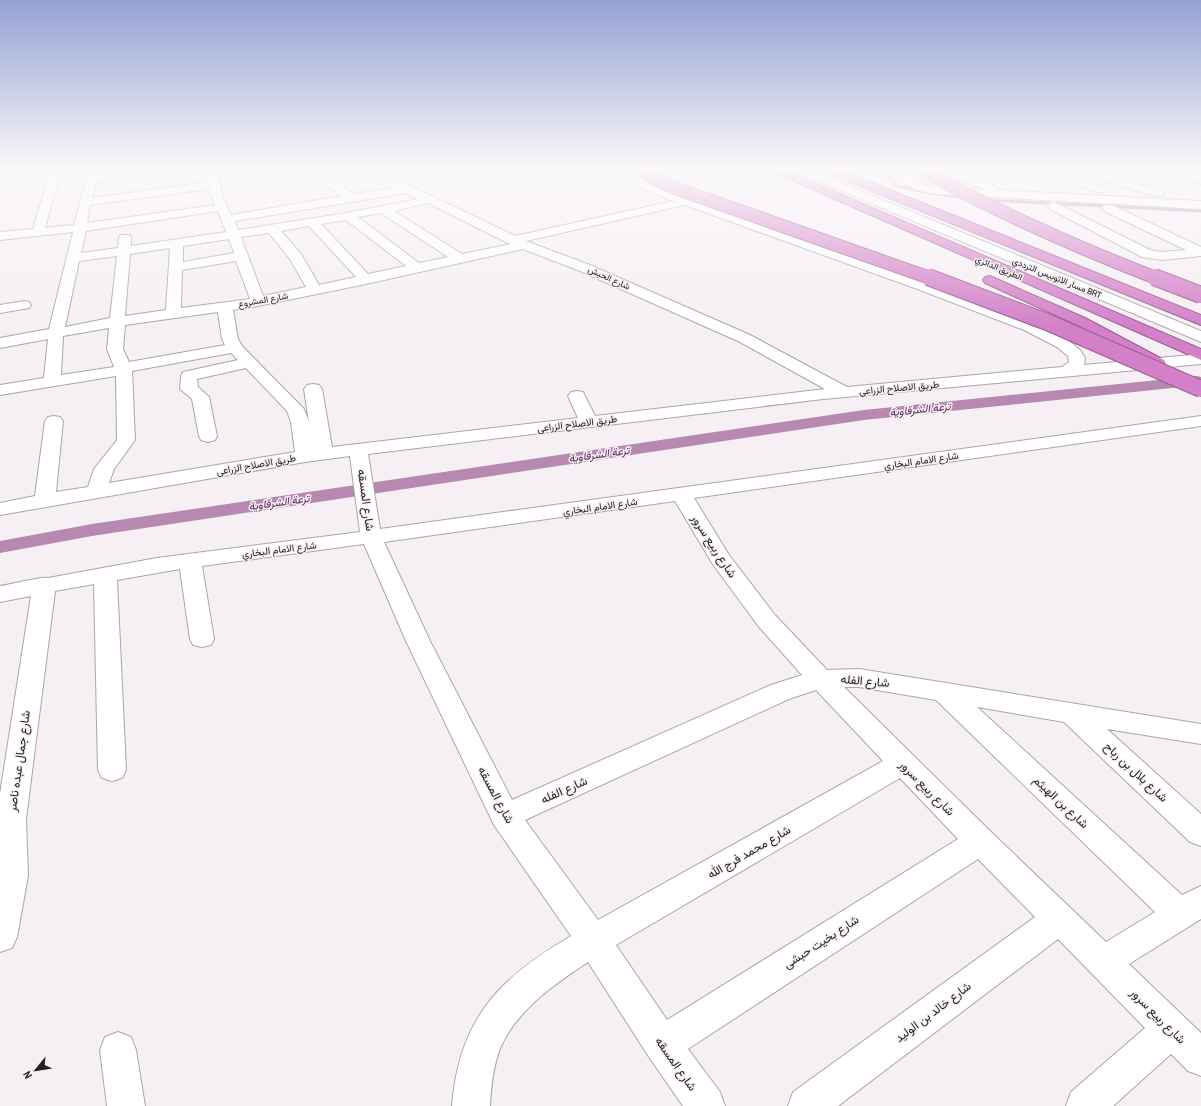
<svg xmlns="http://www.w3.org/2000/svg" width="1201" height="1106" viewBox="0 0 1201 1106" font-family="'Archivo Narrow',Vazirmatn,sans-serif">
  <rect width="100%" height="100%" fill="#f6eff4"/>
  <g fill="none" stroke-linecap="round" stroke-linejoin="round">
    <path stroke="#b788b0" stroke-width="3" d="M 883,171 L 897,186 L 930,193 L 967,198
      M 986,200 L 1201,211"/>
    <path fill="#b788b0" fill-rule="evenodd" d="M 1197,376 L 1201,377 L 1201,385 L 864,420 L 92,536 L 0,553 L 0,541 L 92,524 L 864,410 Z"/>
    <g stroke="#aba5aa" stroke-width="2">
      <path id="minor" d="M 27,171 L 62,171 L 60,173 L 45,228 L 74,225 L 88,171 L 99,171 L 99,174 L 116,171 L 147,171 L 142,174 L 97,181 L 92,198 L 208,182 L 207,171 L 217,171 L 222,195 L 231,215 L 341,196 L 308,171 L 321,171 L 354,194 L 395,188 L 365,171 L 380,171 L 515,236 L 673,201 C 654,194 635,187 623,171 L 635,171 L 644,180 L 661,189 L 930,284 L 1034,324 L 1069,341 L 1080,350 L 1085,358 L 1084,365 L 1201,354 L 1201,364 L 823,399 L 368,454 L 380,529 L 1201,416 L 1201,426 L 694,498 L 729,555 L 775,615 L 827,670 L 859,669 L 1201,724 L 1201,744 L 1107,729 L 1201,814 L 1201,846 L 1190,842 L 1064,722 L 977,707 L 1182,895 L 1201,886 L 1201,919 L 1129,964 L 1201,1033 L 1201,1076 L 1188,1071 L 1171,1054 L 1113,1106 L 1066,1106 L 1071,1092 L 1145,1028 L 1058,939 L 838,1106 L 788,1106 L 793,1092 L 1035,917 L 978,859 L 688,1049 L 720,1092 L 725,1106 L 683,1106 L 649,1057 L 588,962 C 555,984 516,1010 500,1049 C 493,1067 491,1087 490,1106 L 452,1106 C 459,1019 499,978 571,936 L 494,825 L 406,641 L 364,544 L 202,566 L 214,639 L 211,645 L 202,647 L 193,645 L 190,639 L 180,569 L 117,580 L 126,770 L 122,778 L 112,781 L 102,778 L 98,770 L 94,584 L 55,591 L 26,819 L 28,876 L 17,937 L 12,948 L 0,952 L 0,794 L 31,596 L 0,602 L 0,586 C 9,585 43,576 48,578 L 157,558 L 360,532 L 350,456 L 305,462 L 0,515 L 0,503 L 35,496 L 45,421 L 48,417 L 54,416 L 60,417 L 63,421 L 56,492 L 88,487 L 94,469 L 117,440 L 116,376 L 0,395 L 0,385 L 44,378 L 48,339 L 0,348 L 0,338 L 49,329 L 73,232 L 0,240 L 0,232 L 33,229 L 49,175 L 0,181 L 0,175 ZM 209,189 L 215,205 L 87,223 L 90,205 ZM 406,193 L 418,199 L 340,214 L 238,230 L 235,221 ZM 428,203 L 508,243 L 511,244 L 462,254 L 394,211 ZM 685,205 L 920,290 L 1024,330 L 1057,347 L 1068,356 L 1069,362 L 1062,367 L 847,387 L 750,335 L 590,265 L 526,241 ZM 218,211 L 226,232 L 131,246 L 131,238 L 130,235 L 120,235 L 119,238 L 118,248 L 81,253 L 86,231 ZM 381,213 L 448,257 L 419,263 L 358,217 ZM 346,220 L 406,266 L 368,274 L 321,224 ZM 309,226 L 356,277 L 319,285 L 301,254 L 281,231 ZM 269,233 L 290,259 L 306,287 L 263,296 L 241,237 ZM 229,239 L 234,253 L 183,262 L 183,246 ZM 170,248 L 166,310 L 125,316 L 130,254 ZM 523,249 L 580,271 L 738,341 L 825,389 L 595,416 L 583,392 L 577,391 L 571,392 L 568,396 L 578,418 L 332,447 L 322,389 L 319,385 L 313,384 L 307,385 L 304,389 L 313,449 L 309,422 L 304,409 L 242,346 L 238,339 L 233,310 L 258,306 L 366,284 ZM 117,256 L 110,318 L 65,327 L 79,261 ZM 236,261 L 250,299 L 181,308 L 182,270 ZM 218,312 L 222,339 L 225,345 L 129,362 L 123,349 L 125,325 ZM 109,328 L 107,349 L 114,367 L 61,375 L 63,336 ZM 231,353 L 238,360 L 183,372 L 181,376 L 180,389 L 192,399 L 199,436 L 201,440 L 208,442 L 215,440 L 217,436 L 209,397 L 198,387 L 197,379 L 246,368 L 287,411 L 291,422 L 295,452 L 109,483 L 114,469 L 135,440 L 132,371 ZM 675,501 L 712,563 L 759,627 L 802,675 L 771,685 L 512,800 L 430,641 L 384,542 ZM 844,687 L 859,687 L 936,700 L 1155,912 L 1106,942 L 991,832 ZM 816,690 L 883,761 L 598,920 L 525,820 L 789,699 ZM 900,778 L 958,839 L 667,1020 L 616,945 Z
        M 798,171 L 813,171 L 1201,331 L 1201,342 L 799,173 Z
        M 892,171 L 903,171 L 915,181 L 929,186 L 986,190 L 943,173 L 942,171 L 958,171 L 995,186 L 997,188 L 995,190 L 1201,201 L 1201,209 L 936,194 C 918,191 903,187 892,171 Z
        M 1036,171 L 1053,171 L 1105,188 L 1107,190 L 1105,192 L 1097,192 L 1037,173 Z
        M 1080,171 L 1098,171 L 1162,192 L 1164,194 L 1162,196 L 1154,196 L 1081,173 Z
        M 1163,171 L 1181,171 L 1201,177 L 1201,184 L 1164,173 Z
        M 1054,202 L 1150,250 L 1162,252 L 1186,250 L 1104,211 L 1102,208 L 1104,205 L 1112,205 L 1201,247 L 1201,256 L 1162,260 L 1142,257 L 1050,209 L 1048,206 L 1050,203 Z
        M 24,301 L 29,302 L 31,305 L 29,308 L 0,313 L 0,305 Z
        M 118,1032 L 131,1037 L 136,1050 L 145,1106 L 107,1106 L 100,1050 L 105,1037 Z"/>
    </g>
    <g stroke="#955e8e" stroke-width="2">
      <path id="highway" d="M 771,171 L 786,171 L 1201,349 L 1201,360 Z
        M 827,171 L 843,171 L 1201,315 L 1201,325 L 828,173 Z
        M 990,276 L 1085,318 L 1164,360 L 1166,363 L 1164,366 L 1158,368 L 1152,366 L 1075,324 L 985,283 L 983,280 L 985,277 Z"/>
    </g>
    <use href="#minor" fill="#fff" fill-rule="evenodd"/>
    <use href="#highway" fill="#d380c8" fill-rule="evenodd"/>
    <g stroke="#955e8e" stroke-width="14" stroke-linecap="butt">
      <path id="highway-bridge-far1" d="M 644,171 L 651,177 L 672,187 L 930,278
        M 924,171 C 999,213 1076,247 1156,278"/>
    </g>
    <g stroke="#955e8e" stroke-width="18" stroke-linecap="butt">
      <path id="highway-bridge" d="M 928,277 L 1047,322 L 1201,389
        M 1154,277 L 1201,295"/>
    </g>
    <use href="#highway-bridge-far1" stroke="#d380c8" stroke-width="12"/>
    <use href="#highway-bridge" stroke="#d380c8" stroke-width="16"/>
  </g>
  <linearGradient id="sky" x2="0" y2="1"><stop stop-color="#94a2d2"/><stop offset="0.52" stop-color="#fbf8fa"/><stop offset="1" stop-color="#fbf8fa" stop-opacity="0"/></linearGradient>
  <rect width="1201" height="326" fill="url(#sky)"/>
  <g text-anchor="middle" stroke-width="3" stroke-linejoin="round" paint-order="stroke">
    <g font-size="9" fill="#222022" stroke="#f6eff4">
      <text transform="translate(999 268) rotate(23)" y="3">الطريق الدائري</text>
      <text transform="translate(609 278) rotate(24)" y="3">شارع الحبش</text>
      <text transform="translate(1057 278) rotate(22)" y="3">مسار الاتوبيس الترددي BRT</text>
      <text transform="translate(263 300) rotate(-10)" y="3">شارع المشروع</text>
    </g>
    <g font-size="10" fill="#222022" stroke="#f6eff4">
      <text transform="translate(899 387) rotate(-5)" y="4">طريق الاصلاح الزراعى</text>
      <text transform="translate(577 423) rotate(-7)" y="4">طريق الاصلاح الزراعى</text>
      <text transform="translate(921 460) rotate(-8)" y="4">شارع الامام البخاري</text>
      <text transform="translate(256 464) rotate(-10)" y="4">طريق الاصلاح الزراعى</text>
      <text transform="translate(600 506) rotate(-8)" y="4">شارع الامام البخاري</text>
      <text transform="translate(279 549) rotate(-7)" y="4">شارع الامام البخاري</text>
    </g>
    <g font-size="11" font-style="italic" fill="#531a4d" stroke="#f6eff4">
      <text transform="translate(920 409) rotate(-6)" y="4">ترعة الشرقاوية</text>
      <text transform="translate(599 454) rotate(-8)" y="4">ترعة الشرقاوية</text>
      <text transform="translate(279 502) rotate(-8)" y="4">ترعة الشرقاوية</text>
    </g>
    <g font-size="12" fill="#222022" stroke="#f6eff4">
      <text transform="translate(366 500) rotate(82)" y="4">شارع المسقه</text>
      <text transform="translate(714 546) rotate(57)" y="4">شارع ربيع سرور</text>
      <text transform="translate(865 681) rotate(5)" y="4">شارع الفله</text>
      <text transform="translate(19 761) rotate(-82)" y="4">شارع جمال عبده ناصر</text>
      <text transform="translate(1136 772) rotate(43)" y="4">شارع بلال بن رباح</text>
      <text transform="translate(927 788) rotate(45)" y="4">شارع ربيع سرور</text>
      <text transform="translate(564 790) rotate(-24)" y="4">شارع الفله</text>
      <text transform="translate(496 795) rotate(62)" y="4">شارع المسقه</text>
      <text transform="translate(1061 802) rotate(43)" y="4">شارع بن الهيثم</text>
      <text transform="translate(749 852) rotate(-30)" y="4">شارع محمد فرج الله</text>
      <text transform="translate(821 942) rotate(-33)" y="4">شارع بخيت حبشى</text>
      <text transform="translate(933 1012) rotate(-37)" y="4">شارع خالد بن الوليد</text>
      <text transform="translate(1158 1016) rotate(45)" y="4">شارع ربيع سرور</text>
      <text transform="translate(676 1064) rotate(55)" y="4">شارع المسقه</text>
    </g>
  </g>
  <g transform="translate(36 1070) rotate(240)" stroke="#f6eff4" stroke-width="3" paint-order="stroke">
  <path d="M0-3L7 15L0 10L-7 15Z" fill="#222022"/>
  <text y="-6" font-size="11" font-weight="bold" text-anchor="middle" fill="#222022">N</text>
  </g>
</svg>
